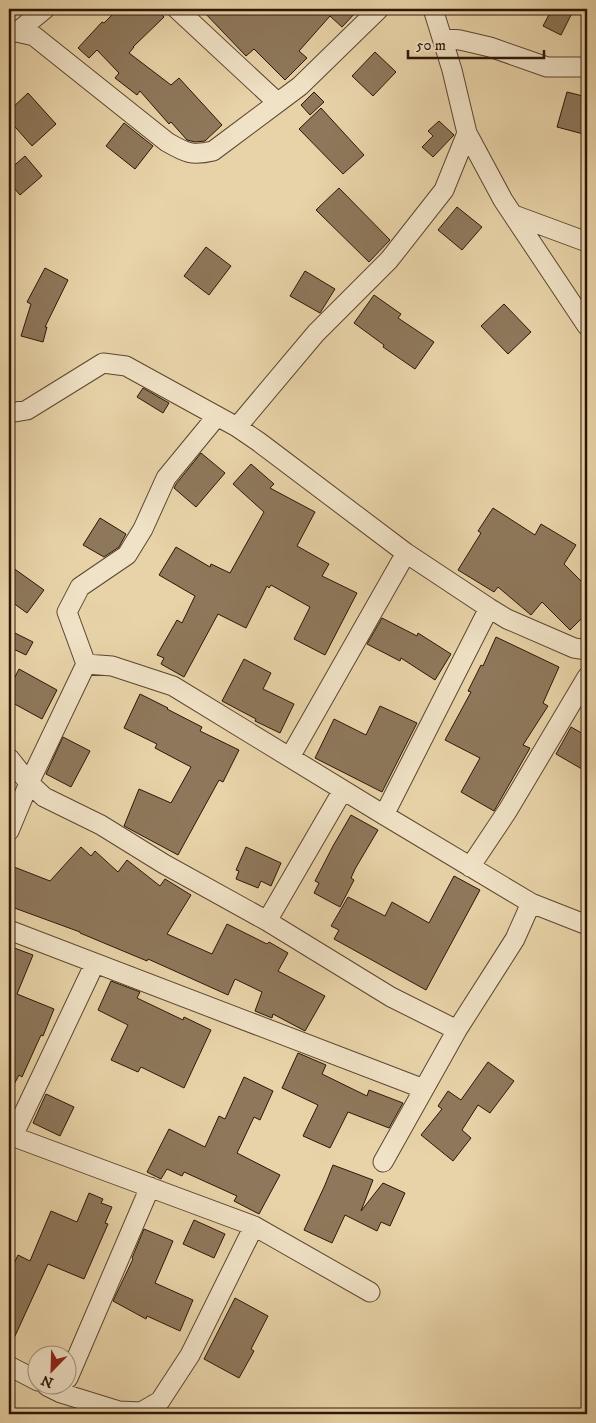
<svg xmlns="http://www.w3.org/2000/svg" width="596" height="1423" viewBox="0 0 596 1423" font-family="'IM FELL DW Pica',serif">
  <rect width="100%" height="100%" fill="#e8d3a8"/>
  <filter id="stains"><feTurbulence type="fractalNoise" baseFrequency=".004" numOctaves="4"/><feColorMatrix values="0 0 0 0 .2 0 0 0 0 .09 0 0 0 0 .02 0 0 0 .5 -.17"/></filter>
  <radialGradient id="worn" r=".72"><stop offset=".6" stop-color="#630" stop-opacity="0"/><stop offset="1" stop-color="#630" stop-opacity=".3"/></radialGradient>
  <path fill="#8e785b" stroke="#2d1607" d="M 118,9 L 157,9 L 164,17 L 133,47 L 134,47 L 129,53 L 171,85 L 179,78 L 222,125 L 205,141 L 195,142 L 187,140 L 171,122 L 169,124 L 140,91 L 137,95 L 115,78 L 119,73 L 97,50 L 89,58 L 78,48 L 102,22 L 104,23 Z
    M 201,9 L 359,9 L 342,27 L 330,16 L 299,51 L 307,58 L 285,80 L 254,49 L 246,56 Z
    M 552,9 L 574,9 L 561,35 L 543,26 Z
    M 375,52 L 396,72 L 373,96 L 352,76 Z
    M 314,92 L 324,102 L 310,115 L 301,105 Z
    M 567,92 L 587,97 L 587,135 L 557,127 Z
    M 28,93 L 56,124 L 32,146 L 9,120 L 9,111 Z
    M 321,108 L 364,155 L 343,174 L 299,129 Z
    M 439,121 L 454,135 L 433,157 L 422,147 L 433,136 L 428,131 Z
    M 124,123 L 153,146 L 135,169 L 106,146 Z
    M 25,156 L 42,176 L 20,195 L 9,182 L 9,170 Z
    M 339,188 L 390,240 L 369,262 L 316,210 Z
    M 457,207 L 482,227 L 462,250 L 438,230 Z
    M 206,247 L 231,266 L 209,295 L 184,276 Z
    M 45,268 L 68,280 L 45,327 L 47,327 L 43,342 L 21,336 L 31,304 L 27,302 Z
    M 305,271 L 335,289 L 320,313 L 290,296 Z
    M 374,295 L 401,314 L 398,318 L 434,342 L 415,369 L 383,347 L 384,345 L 354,323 Z
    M 504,304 L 531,332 L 508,354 L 481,326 Z
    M 143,388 L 169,403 L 163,413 L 137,397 Z
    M 201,453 L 225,473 L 196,507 L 174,488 L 176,484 Z
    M 251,464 L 274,484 L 270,488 L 315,512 L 297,546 L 329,564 L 322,576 L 357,593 L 325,655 L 294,639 L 310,607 L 271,585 L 269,588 L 267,586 L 246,628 L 218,614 L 184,677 L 161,664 L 164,658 L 157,655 L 177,620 L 182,623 L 195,596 L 159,575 L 176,547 L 210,567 L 211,564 L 230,573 L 264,512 L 233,484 Z
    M 493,508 L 535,535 L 541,524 L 576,545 L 564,564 L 587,587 L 587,613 L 570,630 L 542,602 L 531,615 L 498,587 L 494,592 L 458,570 L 481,533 L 478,531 Z
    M 100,518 L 126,534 L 119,547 L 104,557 L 83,545 Z
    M 9,565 L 44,590 L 27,613 L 9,600 Z
    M 382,618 L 417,636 L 418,633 L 451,654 L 435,680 L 401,658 L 400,661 L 367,644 Z
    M 9,630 L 33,642 L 26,655 L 9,647 Z
    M 496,637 L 559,667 L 543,703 L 548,706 L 523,745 L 530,748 L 494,811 L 461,792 L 480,758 L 445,740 L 471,692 L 468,691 L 481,665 L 483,666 Z
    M 244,659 L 271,673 L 263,689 L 294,704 L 280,733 L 255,721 L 256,719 L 222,701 Z
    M 19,669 L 57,690 L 42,719 L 9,701 L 9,689 Z
    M 140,694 L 168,708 L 167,709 L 202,727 L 200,731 L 239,750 L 223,782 L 219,780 L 178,855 L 124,826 L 139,789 L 171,803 L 191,767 L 155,748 L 157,744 L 124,728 Z
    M 380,706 L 417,723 L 382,792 L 315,758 L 334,719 L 366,735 Z
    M 571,727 L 587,736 L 587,772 L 556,754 Z
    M 63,737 L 90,751 L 71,787 L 46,774 Z
    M 351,815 L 378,830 L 355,869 L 351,878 L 354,880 L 340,907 L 314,893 L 319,883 L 315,881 L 333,846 Z
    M 81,847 L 91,856 L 95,851 L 118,872 L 127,860 L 160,886 L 165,879 L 191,895 L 167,934 L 212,954 L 227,924 L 267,944 L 269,942 L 288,953 L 278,971 L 325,996 L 305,1031 L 273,1014 L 272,1018 L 255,1011 L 262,992 L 235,979 L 228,995 L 148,959 L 147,961 L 80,933 L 80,932 L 9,906 L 9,865 L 50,881 Z
    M 246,847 L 281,863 L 271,886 L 261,881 L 258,888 L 236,879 L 239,871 L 236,870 Z
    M 454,876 L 480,890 L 426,990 L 334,939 L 339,930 L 331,926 L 348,897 L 385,916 L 392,902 L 429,923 Z
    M 9,946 L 33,955 L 17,994 L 54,1009 L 43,1036 L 41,1035 L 22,1077 L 19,1075 L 9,1094 Z
    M 111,981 L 140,992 L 137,998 L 183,1020 L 184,1017 L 211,1030 L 184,1088 L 141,1067 L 138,1072 L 111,1060 L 128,1025 L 98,1010 Z
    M 298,1053 L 326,1065 L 322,1074 L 367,1096 L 369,1090 L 403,1103 L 389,1128 L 348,1112 L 330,1148 L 303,1136 L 318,1105 L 282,1088 Z
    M 488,1062 L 514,1081 L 490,1113 L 478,1105 L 462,1130 L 471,1138 L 453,1161 L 421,1135 L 442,1109 L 438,1106 L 448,1091 L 461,1100 Z
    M 244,1077 L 273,1091 L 260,1120 L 254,1117 L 237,1153 L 280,1175 L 259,1214 L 234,1201 L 237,1196 L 184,1172 L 182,1176 L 167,1169 L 161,1179 L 147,1172 L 169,1129 L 205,1147 L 219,1116 L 225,1119 Z
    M 46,1094 L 74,1107 L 60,1136 L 33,1123 Z
    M 333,1165 L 373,1180 L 361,1211 L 383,1183 L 405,1193 L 390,1226 L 381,1222 L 377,1231 L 345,1215 L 332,1243 L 304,1230 L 325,1185 Z
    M 89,1193 L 103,1199 L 101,1203 L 112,1207 L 105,1223 L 108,1224 L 84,1279 L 48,1264 L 9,1349 L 9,1274 L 18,1255 L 30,1261 L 51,1211 L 77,1222 Z
    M 194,1220 L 225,1234 L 214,1258 L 183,1244 Z
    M 144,1229 L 173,1241 L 155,1283 L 193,1300 L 180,1331 L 147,1316 L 146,1319 L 113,1301 L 133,1259 L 132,1258 Z
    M 235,1298 L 268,1316 L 251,1349 L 254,1351 L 239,1378 L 204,1359 Z"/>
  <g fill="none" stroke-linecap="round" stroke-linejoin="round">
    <g stroke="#5c452f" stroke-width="21">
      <path id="minor" d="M 177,9 L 277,102
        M 433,9 L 452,70 L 467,133 L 503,200 L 587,326
        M 17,32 L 45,9
        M 9,33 L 17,32 L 34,36 L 167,142 C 186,153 192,156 213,151 L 300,86 L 379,9
        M 443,38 L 460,40 L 490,47 L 547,67 L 587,67
        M 514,215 L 587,242
        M 9,413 L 27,410 L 103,363 L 126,366 L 237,427 L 259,442 L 406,553 L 489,608 L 507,619 L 574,648 L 587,650
        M 217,416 L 166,478 L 143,529 L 127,555 L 80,587 L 67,612 L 86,664 L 112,666 L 173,686 L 384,815 L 531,903 L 587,925
        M 237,427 L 316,333 L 389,260 L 444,190 L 467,133
        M 290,757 L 406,553
        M 9,758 L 29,783 L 44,797 L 101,825 L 164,864 L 267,921 L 391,997 L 457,1030 L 515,939 L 531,903
        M 384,815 L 489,608
        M 9,831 L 29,783 L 86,664
        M 470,867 L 508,810 L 587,677
        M 267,921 L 343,790
        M 9,930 L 424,1089
        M 9,1135 L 254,1226 L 370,1292
        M 13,1136 L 95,963
        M 383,1162 L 457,1030
        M 9,1366 L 38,1381
        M 68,1378 L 150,1187
        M 47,1386 L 61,1393 L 119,1411 L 141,1412 L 160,1401 L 190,1355 L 254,1226"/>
    </g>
    <use href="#minor" stroke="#f0e2c6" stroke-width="19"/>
  </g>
  <rect width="596" height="1423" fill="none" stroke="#e8d3a8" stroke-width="30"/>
  <rect x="10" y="10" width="576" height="1403" fill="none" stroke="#2d1607" stroke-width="2.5"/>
  <rect x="15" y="15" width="566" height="1393" fill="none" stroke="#2d1607"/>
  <g transform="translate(52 1370) rotate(203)"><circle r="24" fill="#f0e2c6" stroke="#a2907a"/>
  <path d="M0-4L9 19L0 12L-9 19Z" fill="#8f2418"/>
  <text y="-8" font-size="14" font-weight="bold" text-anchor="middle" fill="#2d1607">N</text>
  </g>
  <path d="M408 50v8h136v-8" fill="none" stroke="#2d1607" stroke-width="2.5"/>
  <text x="416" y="50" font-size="15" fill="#2d1607" stroke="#f0e2c6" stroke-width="4" paint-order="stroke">50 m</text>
  <rect width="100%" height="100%" filter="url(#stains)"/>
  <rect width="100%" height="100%" fill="url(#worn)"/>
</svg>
